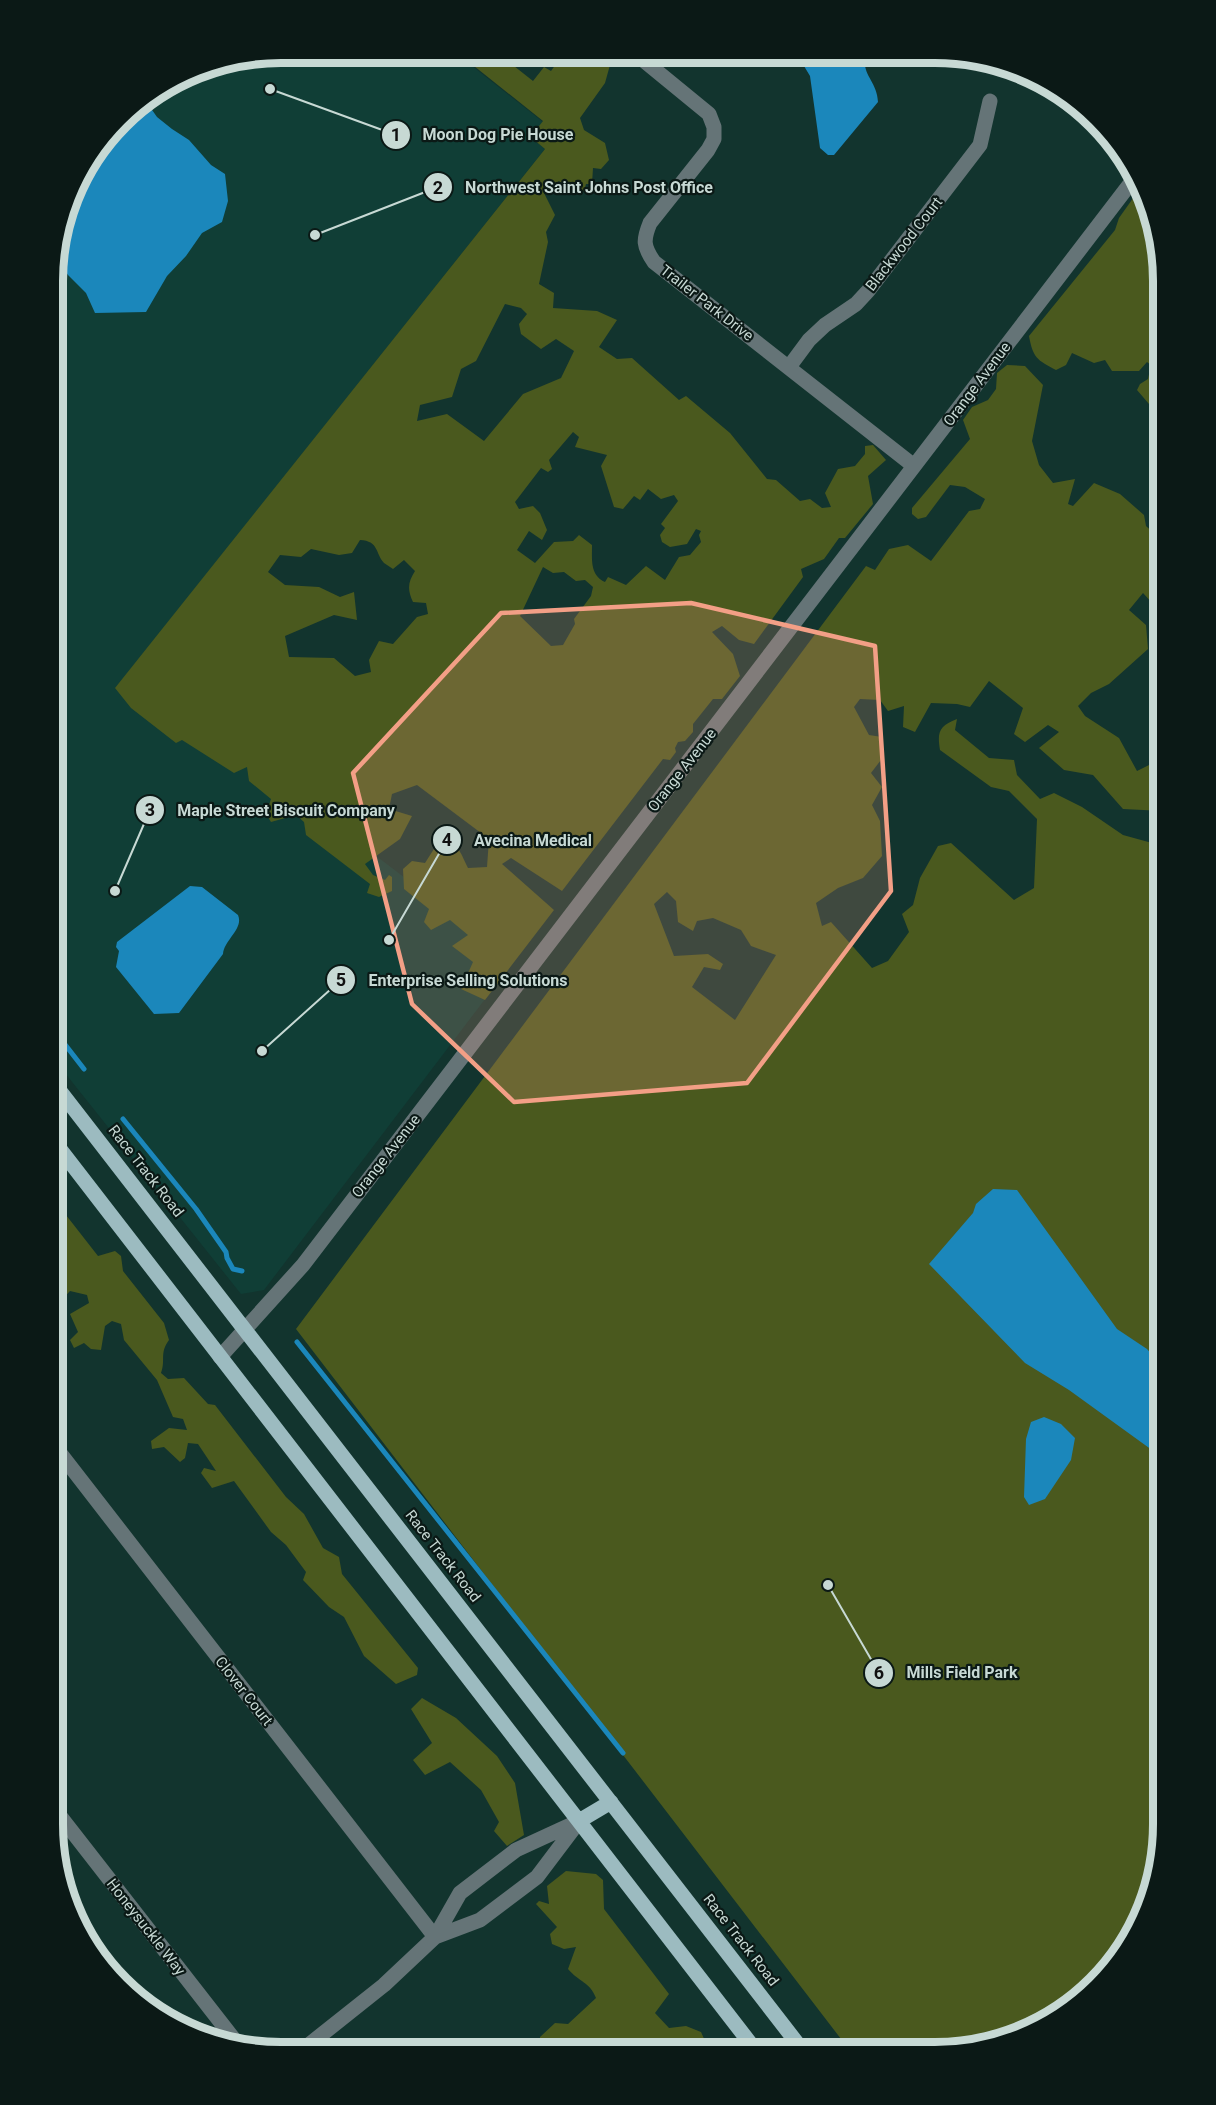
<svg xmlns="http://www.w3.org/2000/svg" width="1216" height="2105" viewBox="0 0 1216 2105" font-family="Roboto,sans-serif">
  <rect width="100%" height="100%" fill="#12342e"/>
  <path fill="#103e36" d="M 281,53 L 457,54 L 543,122 L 532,135 L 533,139 L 545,149 L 131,669 L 514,961 L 264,1290 L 241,1294 L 53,1058 L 54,252 L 76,180 L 130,109 L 194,70 Z"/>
  <path fill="#4a591e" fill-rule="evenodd" d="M 459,54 L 499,54 L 533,81 L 544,67 L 551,71 L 561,57 L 559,54 L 601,54 L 610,65 L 605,83 L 580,118 L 584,130 L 605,143 L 609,160 L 601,169 L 593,168 L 592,184 L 586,184 L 584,191 L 571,191 L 559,181 L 544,193 L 555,215 L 546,232 L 548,242 L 539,284 L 554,293 L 553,308 L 597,311 L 617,320 L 599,347 L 617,359 L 632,358 L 679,400 L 686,396 L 730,433 L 767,479 L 776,480 L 800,501 L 810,499 L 822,508 L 831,507 L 825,493 L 838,469 L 855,466 L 865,454 L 865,446 L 873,445 L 886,460 L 868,476 L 873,504 L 845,538 L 839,538 L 824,559 L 801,569 L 803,577 L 754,644 L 739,640 L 722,626 L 712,632 L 733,654 L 740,676 L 722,699 L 713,699 L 693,724 L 693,732 L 685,741 L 678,742 L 675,748 L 676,752 L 670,760 L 663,759 L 562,891 L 511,858 L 502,864 L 554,910 L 485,1000 L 461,989 L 473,962 L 452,946 L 468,935 L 450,920 L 431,930 L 424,922 L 429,909 L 404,889 L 403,869 L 412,861 L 425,863 L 439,841 C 459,842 460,852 468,868 L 487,867 L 489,839 L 417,785 L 392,794 L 389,809 L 412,816 L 400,839 L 365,864 L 373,875 L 385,880 L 389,875 L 392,877 L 392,891 L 379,897 L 367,893 L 370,884 L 306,835 L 304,822 L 296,815 L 271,822 L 266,814 L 271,799 L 249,781 L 247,767 L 234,773 L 182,740 L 176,743 L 131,708 L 115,688 L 545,149 L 533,139 L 532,135 L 543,121 ZM 505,304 L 521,308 L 527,314 L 519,324 L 521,334 L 541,349 L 556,339 L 574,351 L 561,378 L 523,394 L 484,441 L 447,414 L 417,421 L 420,405 L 452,397 L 461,369 L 476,361 ZM 573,432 L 579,437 L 575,447 L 607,455 L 601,466 L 614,507 L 623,509 L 634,496 L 640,500 L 648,489 L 661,499 L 674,495 L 678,501 L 661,524 L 665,528 L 660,535 L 662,542 L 670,547 L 687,544 L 696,529 L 701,531 L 699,535 L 701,542 L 690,555 L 679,557 L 665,580 L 646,566 L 626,585 L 608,577 L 605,582 C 590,575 592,560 592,545 L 579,535 L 573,541 L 554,542 L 535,563 L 517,550 L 529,531 L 542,540 L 547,530 L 540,513 L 533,506 L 519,509 L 515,502 L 541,468 L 548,472 L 552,469 L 549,460 ZM 360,540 C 379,541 375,553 384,563 C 387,565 390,567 393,569 L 404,560 L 415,571 C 408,582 407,589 413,602 L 426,603 L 428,614 L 417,617 L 393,644 L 379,641 L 369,660 L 371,672 L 355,676 L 334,658 L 289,657 L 285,636 L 334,615 L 357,620 L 354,592 L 340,597 L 319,587 L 285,585 L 268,572 L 280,555 L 301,557 L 311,549 L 339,555 L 352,553 ZM 543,567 L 553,573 L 564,572 L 576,581 L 585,580 L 593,587 L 591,596 L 574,619 L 575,624 L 563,645 L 551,646 L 520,616 Z
    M 1141,187 L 1151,207 L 1158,250 L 1153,256 L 1160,261 L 1153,296 L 1159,300 L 1163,298 L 1163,388 L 1158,398 L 1149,404 L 1137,390 L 1140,384 L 1148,379 L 1151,365 L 1147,362 L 1139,371 L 1112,371 L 1105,360 L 1094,363 L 1072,353 L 1066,365 L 1056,370 C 1037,360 1033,358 1029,336 L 1115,230 L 1119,218 Z
    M 1007,365 L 1025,366 L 1043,385 L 1032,441 L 1039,465 L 1053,483 L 1075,479 L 1068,504 L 1073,506 L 1094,483 L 1120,494 L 1144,515 L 1146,526 L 1157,536 L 1161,528 L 1163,530 L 1163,615 L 1143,593 L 1129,610 L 1146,625 L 1148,649 L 1109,684 L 1091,693 L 1078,706 L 1085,716 L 1119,738 L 1137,771 L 1151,764 L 1157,745 L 1153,718 L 1163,711 L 1163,811 L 1123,809 L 1093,775 L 1064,770 L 1039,748 L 1059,732 L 1048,725 L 1025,742 L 1014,734 L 1023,708 L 989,681 L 970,707 L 957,704 L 931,703 L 915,732 L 903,727 L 904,706 L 888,711 L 880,700 L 860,699 L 854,707 L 869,735 L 882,737 L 884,756 L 871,773 L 882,787 L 872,805 L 880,821 L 882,856 L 863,878 L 838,888 L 816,903 L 822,926 L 831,922 L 872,968 L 888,961 L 909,932 L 902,914 L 913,905 L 920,878 L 938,846 L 951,843 L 1014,900 L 1034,888 L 1037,819 L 1009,791 L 991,787 L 940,750 C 937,732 939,726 957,719 L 955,730 L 989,758 L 1014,760 L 1017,775 L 1040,799 L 1054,793 L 1082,807 L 1123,835 L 1163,846 L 1163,1839 L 1146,1911 L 1116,1963 L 1074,2005 L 1009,2040 L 935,2052 L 851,2052 L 296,1329 L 866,566 L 875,570 L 889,549 L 908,545 L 931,561 L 969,511 L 980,509 L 985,499 L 965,487 L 950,485 L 926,517 L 918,519 L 912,514 L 912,508 L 970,439 L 963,420 L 972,407 L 988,400 L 996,389 L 997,373 ZM 667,892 L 676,901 L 678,922 L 693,931 L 697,921 L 713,918 L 741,930 L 751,946 L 776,955 L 735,1020 L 692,987 L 704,967 L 720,970 L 723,964 L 708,954 L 674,956 L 654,904 Z
    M 53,1193 L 66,1215 L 98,1256 L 115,1251 L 121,1256 L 123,1271 L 164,1323 L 169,1340 C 159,1354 166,1359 161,1373 L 168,1379 L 184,1378 L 208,1404 L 215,1405 L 286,1497 L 304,1514 L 323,1548 L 339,1557 L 342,1574 L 418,1668 L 417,1675 L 396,1684 L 364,1656 L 344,1617 L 329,1607 L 303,1580 L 306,1572 L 286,1545 L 271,1532 L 234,1481 L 212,1488 L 201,1473 L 204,1468 L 216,1471 L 198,1444 L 188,1443 L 185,1458 L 180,1462 L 164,1447 L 152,1449 L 151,1441 L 169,1428 L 187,1430 L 183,1419 L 173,1417 L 157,1380 L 124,1340 L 121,1324 L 112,1321 L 105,1326 L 101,1350 L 91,1349 L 84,1343 L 74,1348 L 70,1340 L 78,1332 L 70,1314 L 89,1303 L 87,1295 L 70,1291 L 57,1305 L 53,1300 L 53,1271 L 59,1249 L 53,1244 Z
    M 422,1698 L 456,1718 L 497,1756 L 515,1783 L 524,1835 L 507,1846 L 494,1831 L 499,1822 L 481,1790 L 450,1762 L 425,1775 L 413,1760 L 432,1743 L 411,1709 Z
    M 566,1871 L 596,1874 L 603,1880 L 604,1909 L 669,1994 L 655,2013 L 669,2028 L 686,2026 L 701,2032 L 710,2052 L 540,2051 L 540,2037 L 555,2023 L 568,2024 L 596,1998 C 590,1982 579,1982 568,1969 L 576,1947 L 564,1949 L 552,1944 L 550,1934 L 557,1927 L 536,1904 L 539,1901 L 549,1904 L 547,1886 Z"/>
  <path fill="#1b87bb" d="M 789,56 L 865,56 C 862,76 877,81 878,102 L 834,155 L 828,155 L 820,148 L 810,76 L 804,66 Z
    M 145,100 L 157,117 L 172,129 L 189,140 L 211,165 L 225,174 L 228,201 L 222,222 L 202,233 L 186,256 L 167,276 L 146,312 L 95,313 L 86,293 L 68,275 L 54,255 L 54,252 L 76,180 L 130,109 Z
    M 190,886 L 202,887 L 238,915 C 244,929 224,940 223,954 L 179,1013 L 154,1014 L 116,967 L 119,951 L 116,947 L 117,942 Z
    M 993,1189 L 1017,1190 L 1117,1329 L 1147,1349 L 1163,1367 L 1163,1458 L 1069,1390 L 1025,1363 L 929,1264 L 973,1213 L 976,1204 Z
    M 1044,1417 L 1061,1424 L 1075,1438 L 1071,1460 L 1045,1499 L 1029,1505 L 1024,1497 L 1026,1439 L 1031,1422 Z"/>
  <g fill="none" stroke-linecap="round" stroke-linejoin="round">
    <path stroke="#1b87bb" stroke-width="5" d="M 53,1029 L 84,1069
      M 123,1119 L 196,1209 L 226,1252 L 227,1258 L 233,1269 L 242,1271
      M 297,1342 L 623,1753"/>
    <path stroke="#657477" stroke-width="15" d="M 637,55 L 709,114 L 714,127 L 714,139 L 708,150 L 650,223 C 643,240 643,246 654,262 L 914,466
      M 789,367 L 809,340 L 825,325 L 856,304 L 868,291 L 980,145 L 990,101
      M 220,1357 L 303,1265 L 1136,176
      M 53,1444 L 435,1937
      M 53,1807 L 240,2047
      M 435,1937 L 480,1920 L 537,1877 L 577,1824
      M 301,2051 L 384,1985 L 435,1937 L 460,1893 L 516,1850 L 579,1821"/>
    <path stroke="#9cbbc0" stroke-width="15" d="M 53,1082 L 804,2052
      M 53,1140 L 757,2052
      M 579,1821 L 611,1802"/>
  </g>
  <path fill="#f39f86" fill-opacity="0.2" stroke="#f39f86" stroke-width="4.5" stroke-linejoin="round" d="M 691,603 L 875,646 L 891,891 L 747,1083 L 514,1102 L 412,1004 L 353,773 L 501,613 Z"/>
  <g text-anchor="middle" stroke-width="4.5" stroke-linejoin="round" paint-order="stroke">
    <g font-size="15" fill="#c7d9d4" stroke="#0b1916">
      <text transform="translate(904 244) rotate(-52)" y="5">Blackwood Court</text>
      <text transform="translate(707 303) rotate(38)" y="5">Trailer Park Drive</text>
      <text transform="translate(977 384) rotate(-53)" y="5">Orange Avenue</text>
      <text transform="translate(682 770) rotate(-52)" y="5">Orange Avenue</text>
      <text transform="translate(386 1156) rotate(-52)" y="5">Orange Avenue</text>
      <text transform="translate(146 1171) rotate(52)" y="5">Race Track Road</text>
      <text transform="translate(443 1556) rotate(52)" y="5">Race Track Road</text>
      <text transform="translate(244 1691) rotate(52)" y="5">Clover Court</text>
      <text transform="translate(146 1927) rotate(52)" y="5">Honeysuckle Way</text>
      <text transform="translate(741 1940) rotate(52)" y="5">Race Track Road</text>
    </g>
  </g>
  <path d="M0 0H1216V2105H0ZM281 63H935A218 218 0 0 1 1153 281V1824A218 218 0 0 1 935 2042H281A218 218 0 0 1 63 1824V281A218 218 0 0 1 281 63Z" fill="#0b1916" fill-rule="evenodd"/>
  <path fill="none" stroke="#c7d9d4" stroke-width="8" d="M281 63H935A218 218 0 0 1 1153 281V1824A218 218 0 0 1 935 2042H281A218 218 0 0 1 63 1824V281A218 218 0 0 1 281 63Z"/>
  <path fill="none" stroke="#c7d9d4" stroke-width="2" d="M270 89L396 135M315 235L438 187M115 891L150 810M389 940L447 840M262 1051L341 980M828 1585L879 1673"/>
  <g fill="#c7d9d4" stroke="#0b1916" stroke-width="2">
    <circle cx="270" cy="89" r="6"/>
    <circle cx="315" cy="235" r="6"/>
    <circle cx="115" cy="891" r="6"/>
    <circle cx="389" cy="940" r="6"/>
    <circle cx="262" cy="1051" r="6"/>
    <circle cx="828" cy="1585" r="6"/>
    <circle cx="396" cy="135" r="15"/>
    <circle cx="438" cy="187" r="15"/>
    <circle cx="150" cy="810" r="15"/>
    <circle cx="447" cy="840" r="15"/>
    <circle cx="341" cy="980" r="15"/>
    <circle cx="879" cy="1673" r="15"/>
  </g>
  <g font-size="18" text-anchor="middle" font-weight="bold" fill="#111">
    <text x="396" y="141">1</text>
    <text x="438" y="194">2</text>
    <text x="150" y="816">3</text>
    <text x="447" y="846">4</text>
    <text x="341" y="986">5</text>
    <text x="879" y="1679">6</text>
  </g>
  <g font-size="16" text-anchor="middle" font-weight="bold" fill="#c7d9d4" stroke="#0b1916" stroke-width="4.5" stroke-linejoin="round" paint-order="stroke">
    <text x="498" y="140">Moon Dog Pie House</text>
    <text x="589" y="193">Northwest Saint Johns Post Office</text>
    <text x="286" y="816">Maple Street Biscuit Company</text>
    <text x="533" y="846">Avecina Medical</text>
    <text x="468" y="986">Enterprise Selling Solutions</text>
    <text x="962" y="1678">Mills Field Park</text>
  </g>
</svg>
